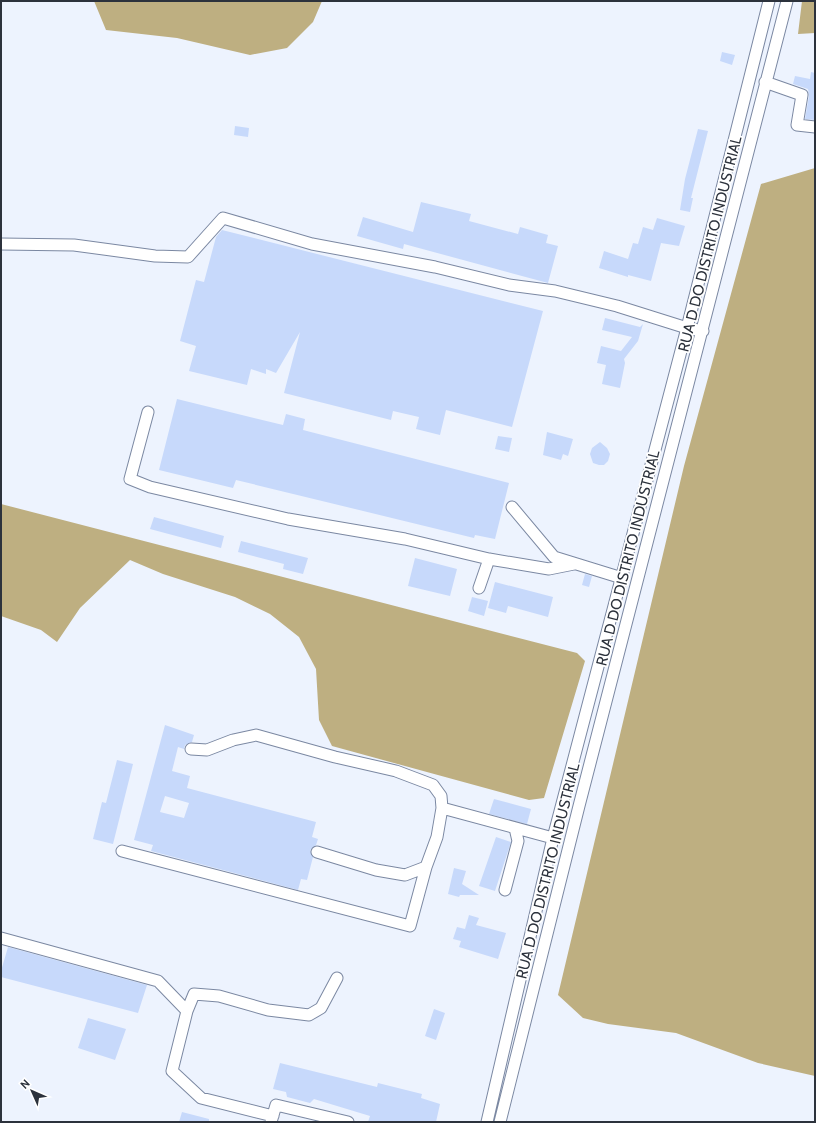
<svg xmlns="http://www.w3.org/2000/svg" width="816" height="1123" viewBox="0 0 816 1123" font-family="Cabin,sans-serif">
  <rect width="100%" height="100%" fill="#edf3fe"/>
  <path fill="#beaf81" d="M 94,1 L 322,1 L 313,22 L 287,48 L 250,55 L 177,38 L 106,30 Z
    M 802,1 L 815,1 L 815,33 L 798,34 Z
    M 815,168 L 815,1076 L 758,1063 L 676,1033 L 608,1024 L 583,1018 L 558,995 L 684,466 L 761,184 Z
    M 1,504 L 577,653 L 585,661 L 544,798 L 529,800 L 332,746 L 319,720 L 316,669 L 299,637 L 270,614 L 235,597 L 163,574 L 130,560 L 80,608 L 57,642 L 41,630 L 1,616 Z"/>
  <path fill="#c7d9fb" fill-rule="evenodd" d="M 722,52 L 735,55 L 732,65 L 720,61 Z
    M 811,72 L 815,73 L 815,120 L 805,119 L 809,96 L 808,89 L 793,84 L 795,76 L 810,79 Z
    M 235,126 L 249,128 L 248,137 L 234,135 Z
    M 698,129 L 708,131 L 691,198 L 693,198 L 690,212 L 680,210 L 685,179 Z
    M 421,202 L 471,214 L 469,221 L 518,234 L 520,227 L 548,235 L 546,243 L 558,246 L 548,283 L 404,244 L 403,249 L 357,236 L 363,217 L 413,232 Z
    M 657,218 L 685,226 L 679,246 L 661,243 L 651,281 L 628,275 L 628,277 L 599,268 L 604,251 L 628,259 L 633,243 L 638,244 L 643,227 L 653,230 Z
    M 222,230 L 543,311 L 512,427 L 446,410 L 440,435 L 416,429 L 419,417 L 393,411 L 391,420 L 284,393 L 300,332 L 276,373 L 266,369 L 266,374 L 251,369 L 247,385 L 189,371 L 196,346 L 180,341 L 196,280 L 204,282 L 216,237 Z
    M 605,318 L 640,327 L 643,324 L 638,341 L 624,359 L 625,363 L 620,388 L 602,384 L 606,365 L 597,363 L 601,346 L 621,351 L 632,337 L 602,330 Z
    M 177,399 L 283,425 L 286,414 L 305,419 L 303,430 L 509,483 L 495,539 L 475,535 L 474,538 L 236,480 L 233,488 L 159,470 Z
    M 547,432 L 573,439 L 568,456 L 563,454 L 561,460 L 543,455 Z
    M 498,436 L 512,438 L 509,452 L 495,449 Z
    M 600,442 L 607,448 L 610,454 L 608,461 L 604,465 L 599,465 L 593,463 L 590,454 L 592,448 Z
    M 154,517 L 224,536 L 221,548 L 150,529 Z
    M 241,541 L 308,558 L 303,574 L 283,569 L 284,564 L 238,552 Z
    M 415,558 L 457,569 L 450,596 L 408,586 Z
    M 585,574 L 592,576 L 589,587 L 582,585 Z
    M 495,582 L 553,597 L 548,617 L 508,606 L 506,613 L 488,608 Z
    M 472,597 L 488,601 L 484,616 L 468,611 Z
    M 165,725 L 194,735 L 192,742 L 185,745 L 184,749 L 178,747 L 172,771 L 190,776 L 187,788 L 316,822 L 312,837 L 318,839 L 316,845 L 310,850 L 313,857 L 307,880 L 301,879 L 298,890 L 151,851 L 153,845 L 134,840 ZM 165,796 L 189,803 L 184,818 L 160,812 Z
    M 117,760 L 133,764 L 113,844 L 93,839 L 102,802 L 106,803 Z
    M 494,799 L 531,809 L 527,824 L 489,814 Z
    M 496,837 L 511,842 L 495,891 L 479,886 Z
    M 454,868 L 466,871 L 462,884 L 479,895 L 460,895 L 459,897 L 448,894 Z
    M 469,915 L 479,918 L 476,925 L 506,933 L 498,959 L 459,947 L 461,941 L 453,939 L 457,927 L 465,929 Z
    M 8,947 L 147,985 L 138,1013 L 1,977 L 1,971 Z
    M 434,1009 L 445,1013 L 436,1040 L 425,1036 Z
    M 88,1018 L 126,1029 L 115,1060 L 78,1048 Z
    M 280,1063 L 377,1087 L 378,1083 L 422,1094 L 421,1098 L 440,1104 L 436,1122 L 368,1122 L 370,1116 L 314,1099 L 310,1103 L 287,1097 L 286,1092 L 273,1089 Z
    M 182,1112 L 209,1119 L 209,1122 L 179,1122 Z"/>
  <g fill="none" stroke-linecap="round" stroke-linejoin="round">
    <g stroke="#7b88a2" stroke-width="13">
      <path id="minor" d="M 765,82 L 802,95 L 797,125 L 815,127
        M 1,244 L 74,245 L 155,256 L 188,257 L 223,218 L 312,244 L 435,267 L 509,285 L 555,291 L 617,306 L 687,328 L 703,331
        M 148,412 L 130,479 L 150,487 L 288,519 L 405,539 L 489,559 L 549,569 L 574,564
        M 512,507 L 554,557 L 622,578
        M 479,588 L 489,559
        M 191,749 L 207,750 L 233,740 L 256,735 L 335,757 L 396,771 L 433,785 L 441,796 L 442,808
        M 122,851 L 410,926 L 426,867
        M 317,852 L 376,870 L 405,875 L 426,867 L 437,837 L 442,808 L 553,838
        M 505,890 L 518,841 L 515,828
        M 1,938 L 158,981 L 187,1011 L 172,1071 L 201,1098 L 273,1116
        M 187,1011 L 194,994 L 219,996 L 268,1010 L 309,1015 L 321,1008 L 337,978
        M 271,1122 L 276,1105 L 348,1122
        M 487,1122 L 553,838 L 687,328 L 769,1
        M 500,1122 L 579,806 L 787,1"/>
    </g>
    <use href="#minor" stroke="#fff" stroke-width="11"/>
  </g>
  <g text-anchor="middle" stroke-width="3.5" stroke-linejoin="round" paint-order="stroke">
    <g font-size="15" fill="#2c323c" stroke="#fff">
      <text transform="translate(710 244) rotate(-76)" y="5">RUA D DO DISTRITO INDUSTRIAL</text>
      <text transform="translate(628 558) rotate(-76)" y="5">RUA D DO DISTRITO INDUSTRIAL</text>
      <text transform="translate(548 871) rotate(-76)" y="5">RUA D DO DISTRITO INDUSTRIAL</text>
    </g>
  </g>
  <rect width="816" height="1123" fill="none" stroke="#2c323c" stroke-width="4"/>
  <g transform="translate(32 1091) rotate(315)" stroke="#ffffff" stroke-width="3" paint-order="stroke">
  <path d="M0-3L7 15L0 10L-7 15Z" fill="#2c323c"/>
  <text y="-6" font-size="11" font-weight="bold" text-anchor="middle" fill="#2c323c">N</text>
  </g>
</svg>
